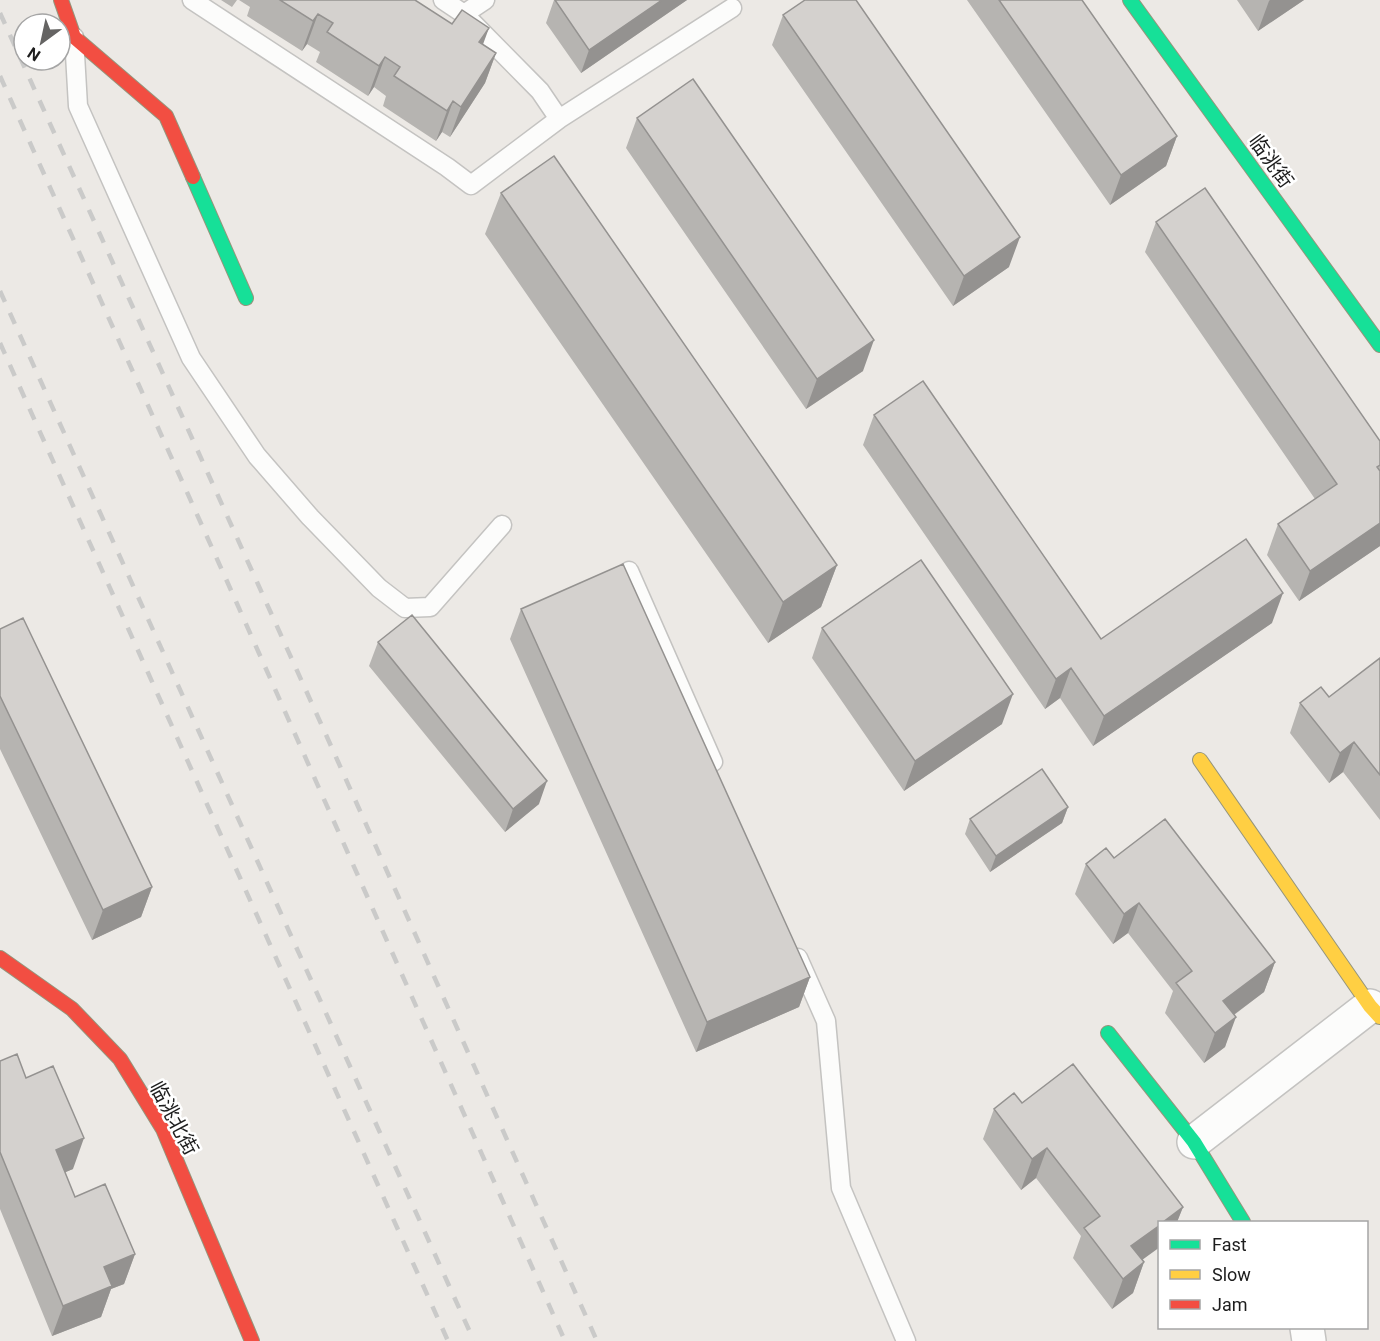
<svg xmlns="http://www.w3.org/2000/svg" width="1380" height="1341" viewBox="0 0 1380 1341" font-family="Roboto,'Noto Sans SC',sans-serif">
  <rect width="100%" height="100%" fill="#ece9e5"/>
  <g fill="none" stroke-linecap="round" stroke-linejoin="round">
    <g stroke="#c4c3c1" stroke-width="21">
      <path id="lane" d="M 192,0 L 447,167 L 471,185 L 559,119 L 732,8
        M 443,0 L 464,14 L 540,91 L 559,119
        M 464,14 L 485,0
        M 74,37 L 78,106 L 191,358 L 257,456 L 310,517 L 379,588 L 405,608 L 430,607 L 502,525
        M 629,571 L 713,762
        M 798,958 L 826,1021 L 841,1188 L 906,1341"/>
    </g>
    <g stroke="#c4c3c1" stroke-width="36">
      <path id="street" d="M 1194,1142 L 1370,1006
        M 1307,1328 L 1309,1341"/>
    </g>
    <g stroke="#95957c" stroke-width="16">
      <path id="fast" d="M 1130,0 L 1380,345
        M 193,177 L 246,298
        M 1108,1033 L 1194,1142 L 1243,1222"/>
    </g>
    <g stroke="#95957c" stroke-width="16">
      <path id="slow" d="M 1200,760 L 1370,1006 L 1380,1017"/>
    </g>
    <g stroke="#95957c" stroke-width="16">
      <path id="jam" d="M 61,0 L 74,37 L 166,116 L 193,177
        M 0,958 L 72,1009 L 120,1059 L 163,1129 L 252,1341"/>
    </g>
    <use href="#lane" stroke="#fcfcfb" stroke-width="18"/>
    <use href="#street" stroke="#fcfcfb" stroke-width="33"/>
    <use href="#fast" stroke="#16e098" stroke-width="14"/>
    <use href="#slow" stroke="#ffcf43" stroke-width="14"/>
    <use href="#jam" stroke="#f24e42" stroke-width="14"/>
    <path stroke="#cacac9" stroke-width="4.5" stroke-dasharray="12 12" stroke-linecap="butt" d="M 0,13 L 327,737 L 597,1341
      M 0,76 L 226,579 L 565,1341
      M 0,291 L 474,1341
      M 0,343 L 448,1341"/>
  </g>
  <path fill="#b6b4b1" d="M 221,0 L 237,0 L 232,7 Z
    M 239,0 L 415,0 L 496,53 L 485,83 L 450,137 L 442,132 L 436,141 L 383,106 L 386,96 L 374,87 L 368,96 L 316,62 L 320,52 L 307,44 L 302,51 L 247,16 L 250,7 Z
    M 554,0 L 687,0 L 581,73 L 546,23 Z
    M 967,0 L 1082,0 L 1177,136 L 1166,166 L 1110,205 Z
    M 1237,0 L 1304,0 L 1258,31 Z
    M 783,15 L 1009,267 L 953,306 L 772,45 Z
    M 637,118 L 863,371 L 806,409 L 626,148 Z
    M 501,193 L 837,565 L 821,607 L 768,643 L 485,234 Z
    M 1156,222 L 1380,441 L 1380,546 L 1299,601 L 1267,555 L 1278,524 L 1315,499 L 1145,252 Z
    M 874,415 L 1101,639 L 1272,623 L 1093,746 L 1060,698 L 1045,709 L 863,445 Z
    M 521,609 L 810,977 L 799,1007 L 696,1052 L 510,639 Z
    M 822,628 L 1002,724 L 904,791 L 812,658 Z
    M 0,629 L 152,887 L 141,917 L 92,940 L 0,749 Z
    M 378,642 L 539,804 L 505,832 L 369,666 Z
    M 1380,658 L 1380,820 L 1343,772 L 1329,783 L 1290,733 L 1300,703 L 1329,697 Z
    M 1068,807 L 1062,823 L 990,872 L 965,834 L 970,819 Z
    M 1114,858 L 1275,962 L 1264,992 L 1234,1015 L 1225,1047 L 1204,1063 L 1165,1013 L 1173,991 L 1128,933 L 1113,944 L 1075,894 L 1086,864 Z
    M 0,1061 L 26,1078 L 73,1169 L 65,1172 L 75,1197 L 135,1254 L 124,1284 L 111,1289 L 101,1317 L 52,1336 L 0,1209 Z
    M 1022,1103 L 1183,1207 L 1177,1222 L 1160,1222 L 1142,1260 L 1144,1262 L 1133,1293 L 1112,1309 L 1073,1258 L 1081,1236 L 1036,1178 L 1021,1190 L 983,1139 L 994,1109 Z"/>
  <path fill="#949290" d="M 662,0 L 687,0 L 581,73 L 589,50 Z
    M 1270,0 L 1304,0 L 1258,31 L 1269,1 Z
    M 318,14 L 307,44 L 302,51 L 313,21 Z
    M 489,28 L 478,58 L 479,42 Z
    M 496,53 L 485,83 L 450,137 L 461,107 Z
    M 385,57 L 374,87 L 368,96 L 379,66 Z
    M 453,101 L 442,132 L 436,141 L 447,111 Z
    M 1177,136 L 1166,166 L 1110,205 L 1121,175 Z
    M 1020,237 L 1009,267 L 953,306 L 964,276 Z
    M 874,340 L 863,371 L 806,409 L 817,379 Z
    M 1380,523 L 1380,546 L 1299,601 L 1310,571 Z
    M 837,565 L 821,607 L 768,643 L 783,602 Z
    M 1283,593 L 1272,623 L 1093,746 L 1104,716 Z
    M 1071,668 L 1060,698 L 1045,709 L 1056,679 Z
    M 1013,694 L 1002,724 L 904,791 L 915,761 Z
    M 1354,742 L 1343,772 L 1329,783 L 1340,753 Z
    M 547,781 L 539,804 L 505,832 L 513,809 Z
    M 1068,807 L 1062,823 L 990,872 L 996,856 Z
    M 152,887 L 141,917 L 92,940 L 103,910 Z
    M 1139,903 L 1128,933 L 1113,944 L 1124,914 Z
    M 1275,962 L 1264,992 L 1212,1031 L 1223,1001 Z
    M 810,977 L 799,1007 L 696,1052 L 707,1022 Z
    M 1236,1017 L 1225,1047 L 1204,1063 L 1215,1033 Z
    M 84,1138 L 73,1169 L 45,1181 L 56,1150 Z
    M 1047,1148 L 1036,1178 L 1021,1190 L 1032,1159 Z
    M 1183,1207 L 1177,1222 L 1163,1222 Z
    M 1160,1225 L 1160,1247 L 1120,1276 L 1131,1246 Z
    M 135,1254 L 124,1284 L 111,1289 L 101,1317 L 52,1336 L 63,1306 L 104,1267 Z
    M 1144,1262 L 1133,1293 L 1112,1309 L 1123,1279 Z"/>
  <path fill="#d4d1ce" stroke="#949290" stroke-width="1.5" d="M 280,0 L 415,0 L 452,24 L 462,10 L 489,28 L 479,42 L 496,53 L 461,107 L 453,101 L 447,111 L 394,76 L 400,67 L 385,57 L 379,66 L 327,32 L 333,23 L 318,14 L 313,21 Z
    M 555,0 L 662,0 L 589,50 Z
    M 805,0 L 856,0 L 1020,237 L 964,276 L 783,15 Z
    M 999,0 L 1082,0 L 1177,136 L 1121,175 Z
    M 693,79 L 874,340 L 817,379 L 637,118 Z
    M 554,156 L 837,565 L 783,602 L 501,193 Z
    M 1205,188 L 1380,441 L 1380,465 L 1377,467 L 1380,471 L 1380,523 L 1310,571 L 1278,524 L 1337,484 L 1156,222 Z
    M 923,381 L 1101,639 L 1246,539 L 1283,593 L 1104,716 L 1071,668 L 1056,679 L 874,415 Z
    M 921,560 L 1013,694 L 915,761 L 822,628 Z
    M 623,564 L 810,977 L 707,1022 L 521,609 Z
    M 412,615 L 547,781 L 513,809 L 378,642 Z
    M 23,618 L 152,887 L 103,910 L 0,696 L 0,629 Z
    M 1380,658 L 1380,775 L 1354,742 L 1340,753 L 1300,703 L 1321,687 L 1329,697 Z
    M 1042,769 L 1068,807 L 996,856 L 970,819 Z
    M 1165,819 L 1275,962 L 1223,1001 L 1236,1017 L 1215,1033 L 1176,983 L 1192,971 L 1139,903 L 1124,914 L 1086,864 L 1106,848 L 1114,858 Z
    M 17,1054 L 26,1078 L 53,1066 L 84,1138 L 56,1150 L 75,1197 L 105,1184 L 135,1254 L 104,1267 L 112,1286 L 63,1306 L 0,1152 L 0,1061 Z
    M 1073,1064 L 1183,1207 L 1163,1222 L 1160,1222 L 1160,1225 L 1131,1246 L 1144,1262 L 1123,1279 L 1084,1228 L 1100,1216 L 1047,1148 L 1032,1159 L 994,1109 L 1014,1093 L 1022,1103 Z"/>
  <g text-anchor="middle" stroke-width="5" stroke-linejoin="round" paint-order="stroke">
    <g font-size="20" fill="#1d1d1d" stroke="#fff">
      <text transform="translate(1271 161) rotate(54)" y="7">临洮街</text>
      <text transform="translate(174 1118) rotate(62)" y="7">临洮北街</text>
    </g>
  </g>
  <rect x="1158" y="1221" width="210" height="108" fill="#ffffff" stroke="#a5a5a5" stroke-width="1.5"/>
  <rect x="1170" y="1240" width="30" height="9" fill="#16e098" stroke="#a5a5a5" stroke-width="1.5"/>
  <text x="1212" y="1251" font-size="18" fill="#1d1d1d">Fast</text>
  <rect x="1170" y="1270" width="30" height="9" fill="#ffcf43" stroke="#a5a5a5" stroke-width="1.5"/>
  <text x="1212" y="1281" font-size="18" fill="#1d1d1d">Slow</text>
  <rect x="1170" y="1300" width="30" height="9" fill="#f24e42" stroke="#a5a5a5" stroke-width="1.5"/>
  <text x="1212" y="1311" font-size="18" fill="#1d1d1d">Jam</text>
  <g transform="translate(42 42) rotate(213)"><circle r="28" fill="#ffffff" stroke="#a5a5a5" stroke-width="1.5"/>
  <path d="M0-4.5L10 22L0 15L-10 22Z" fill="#656463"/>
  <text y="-9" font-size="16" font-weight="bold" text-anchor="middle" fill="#1d1d1d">N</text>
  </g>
</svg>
